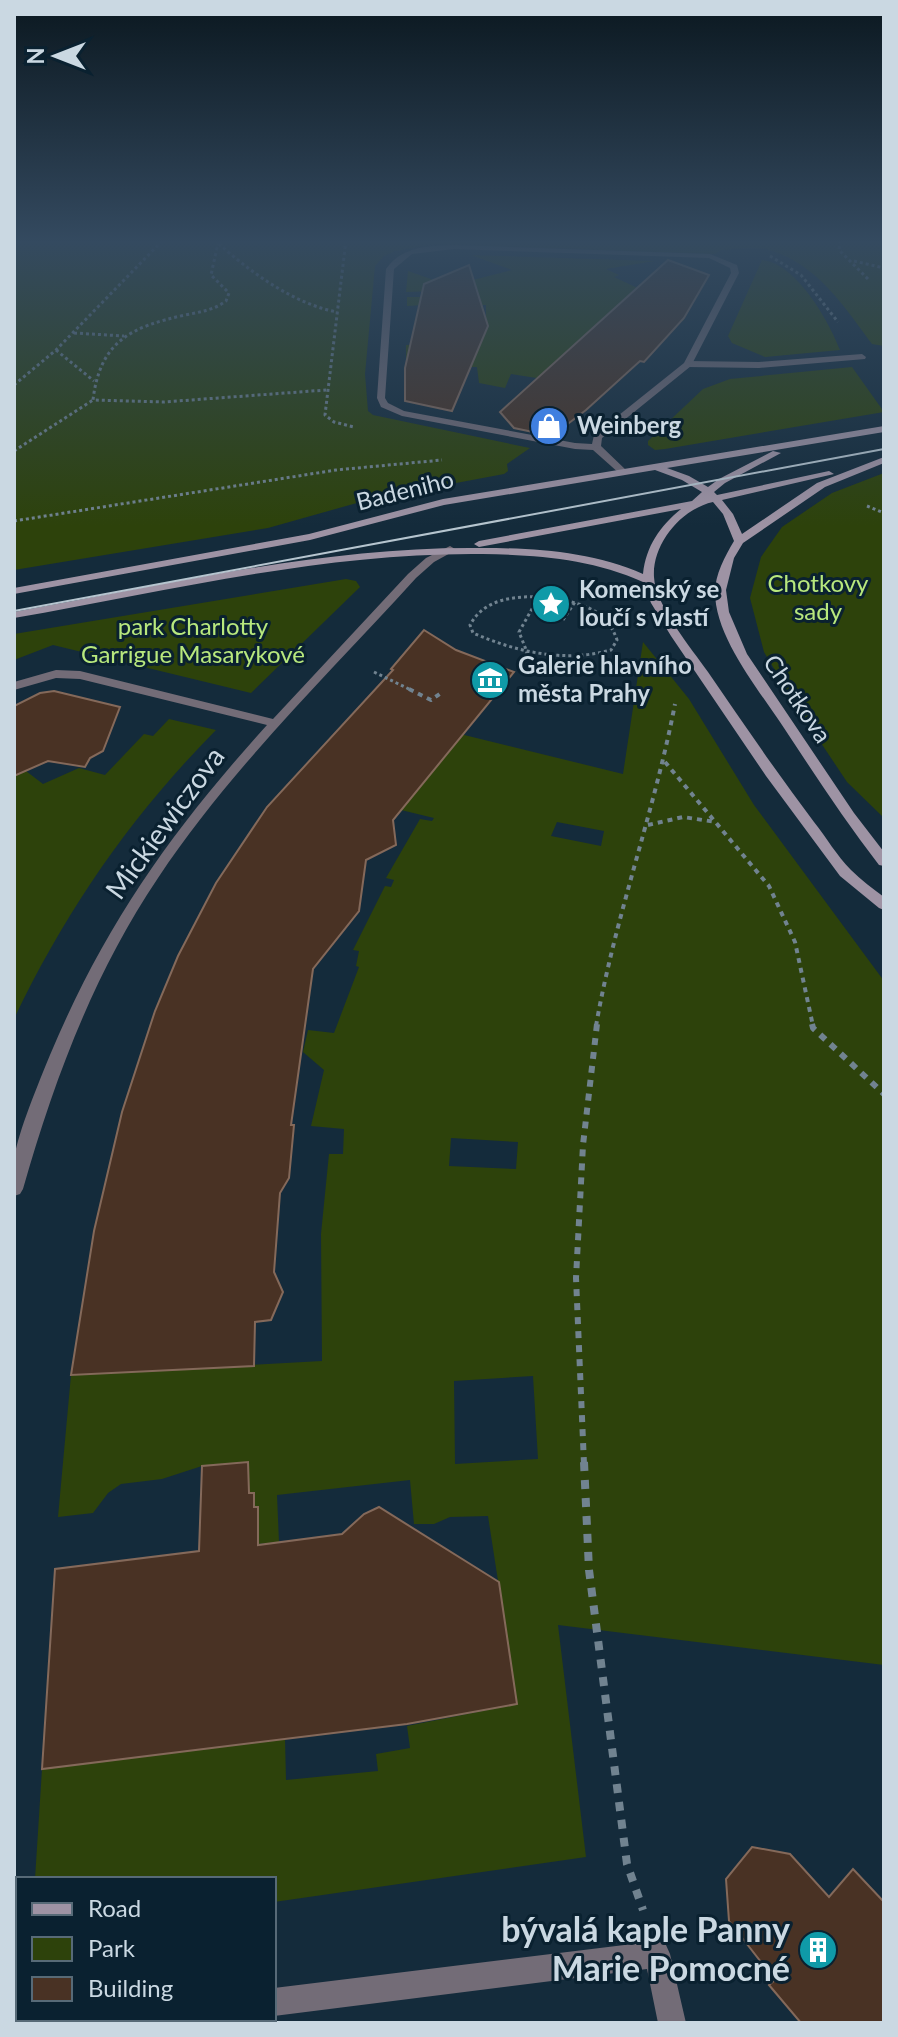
<svg xmlns="http://www.w3.org/2000/svg" width="898" height="2037" viewBox="0 0 898 2037" font-family="Lato,sans-serif">
  <rect width="100%" height="100%" fill="#142b3b"/>
  <path fill="#2d420b" fill-rule="evenodd" d="M 14,240 L 884,240 L 884,346 L 872,344 C 843,305 815,261 765,249 C 752,246 735,249 721,250 L 715,254 L 435,244 L 395,251 L 384,256 L 375,266 L 365,374 L 368,411 L 373,415 L 530,448 L 507,464 L 508,471 L 504,474 L 371,499 L 268,528 L 14,570 Z
    M 471,255 L 655,261 L 606,269 L 619,275 L 614,277 L 659,298 L 693,303 L 683,321 L 668,318 L 600,321 L 543,379 L 511,374 L 505,388 L 479,383 L 477,367 L 435,367 L 406,372 L 406,345 L 480,344 L 477,320 L 486,319 L 486,305 L 459,306 L 457,303 L 407,306 L 407,297 L 436,297 L 436,291 L 406,292 L 408,271 L 431,279 L 430,283 L 469,281 L 512,270 Z
    M 762,260 C 796,263 829,321 840,350 L 765,357 L 732,343 L 728,336 Z
    M 852,367 L 884,412 L 665,449 L 655,450 L 648,445 L 648,441 L 703,389 L 730,379 Z
    M 884,473 L 884,818 L 847,782 L 797,707 L 764,652 L 750,598 L 761,557 L 782,527 L 832,493 Z
    M 346,579 L 356,581 L 360,587 L 251,693 L 53,645 L 14,660 L 14,634 Z
    M 643,642 L 689,699 L 754,805 L 884,981 L 884,1665 L 558,1625 L 586,1857 L 274,1902 L 274,1879 L 35,1879 L 42,1769 L 285,1739 L 286,1780 L 378,1771 L 376,1754 L 410,1748 L 407,1726 L 517,1704 L 488,1516 L 450,1517 L 434,1524 L 414,1524 L 410,1480 L 277,1495 L 279,1542 L 258,1544 L 258,1507 L 253,1507 L 253,1493 L 249,1493 L 248,1462 L 202,1466 L 162,1479 L 121,1484 L 108,1493 L 93,1513 L 58,1517 L 71,1375 L 322,1361 L 321,1234 L 329,1154 L 343,1154 L 344,1129 L 311,1126 L 324,1070 L 303,1052 L 308,1030 L 334,1033 L 359,967 L 356,966 L 359,951 L 353,950 L 385,886 L 391,887 L 394,880 L 386,878 L 420,819 L 432,821 L 434,818 L 401,810 L 448,731 L 623,774 ZM 557,822 L 604,831 L 601,846 L 551,836 ZM 451,1138 L 518,1142 L 516,1169 L 449,1166 ZM 533,1376 L 538,1459 L 455,1464 L 454,1381 Z
    M 169,719 L 216,730 C 131,816 66,910 14,1019 L 14,776 L 26,771 L 43,784 L 79,768 L 105,775 L 144,734 L 153,736 Z"/>
  <path fill="#493224" stroke="#84695a" stroke-width="2" d="M 668,260 L 709,275 L 684,318 L 644,362 L 640,361 L 586,410 L 552,436 L 514,428 L 500,412 Z
    M 469,265 L 488,326 L 452,411 L 405,401 L 405,368 L 424,284 Z
    M 424,630 L 456,650 L 514,672 L 393,820 L 396,845 L 366,860 L 359,911 L 313,969 L 291,1125 L 294,1125 L 289,1178 L 280,1193 L 274,1272 L 283,1292 L 271,1320 L 255,1322 L 254,1366 L 71,1375 L 94,1231 L 122,1112 L 155,1011 L 178,956 L 216,883 L 267,807 L 393,670 L 391,669 Z
    M 54,691 L 120,707 L 103,751 L 90,758 L 85,767 L 48,761 L 14,776 L 14,706 L 40,693 Z
    M 248,1462 L 249,1493 L 254,1493 L 254,1507 L 258,1507 L 258,1545 L 342,1534 L 364,1514 L 379,1507 L 499,1582 L 517,1704 L 407,1724 L 42,1769 L 55,1569 L 199,1551 L 202,1466 Z
    M 752,1847 L 790,1854 L 829,1897 L 853,1869 L 884,1902 L 884,2023 L 801,2023 L 769,1985 L 775,1980 L 729,1921 L 726,1879 Z"/>
  <g fill="none" stroke-linecap="round" stroke-linejoin="round">
    <path stroke="#718390" stroke-width="3" stroke-dasharray="3 3" stroke-linecap="butt" d="M 211,240 L 218,243 L 211,275 L 229,293 L 226,301 C 214,310 200,312 185,315 C 131,327 100,341 93,400 L 164,402 L 326,390
      M 222,240 L 218,243 C 250,272 294,304 337,312
      M 346,240 L 325,415 L 334,422 L 354,427
      M 840,240 L 839,250 L 868,279
      M 770,256 L 801,275 L 838,322
      M 854,261 L 884,268
      M 74,333 L 124,336
      M 56,350 L 94,381
      M 14,385 L 56,350 L 163,240
      M 14,451 L 93,400
      M 867,506 L 884,513
      M 14,521 L 336,470 L 442,460
      M 545,597 C 517,596 485,597 470,625 L 473,633 C 517,652 564,663 611,650 L 617,640 C 607,610 583,604 555,598
      M 563,620 L 575,602
      M 524,660 L 527,652 L 519,632 L 537,600 L 556,597
      M 374,672 L 413,691"/>
    <path stroke="#718390" stroke-width="4" stroke-dasharray="5 5" stroke-linecap="butt" d="M 409,689 L 431,700 L 441,693
      M 665,762 L 769,886 L 795,942 L 813,1026
      M 648,825 L 683,817 L 716,822
      M 596,1026 C 615,917 654,813 675,704"/>
    <path stroke="#718390" stroke-width="6" stroke-dasharray="7 7" stroke-linecap="butt" d="M 812,1024 L 813,1028 L 884,1094
      M 584,1464 L 576,1278 L 583,1145 L 597,1024"/>
    <path stroke="#718390" stroke-width="8" stroke-dasharray="9 9" stroke-linecap="butt" d="M 584,1462 L 589,1570 L 627,1864 L 643,1910"/>
    <path fill="#736c77" fill-rule="evenodd" d="M 862,354 L 866,357 L 865,359 L 759,368 L 688,367 L 684,364 L 688,361 L 759,362 Z"/>
    <path fill="#736c77" fill-rule="evenodd" d="M 454,245 L 710,254 L 737,265 L 739,273 L 691,366 L 602,438 L 601,446 L 626,470 L 626,474 L 620,474 L 593,450 L 575,449 L 402,416 L 381,407 L 377,398 L 386,269 C 402,246 428,246 454,245 ZM 454,249 L 709,258 L 730,268 L 731,273 L 684,363 L 594,435 L 592,444 L 575,443 L 404,411 L 388,403 L 385,398 L 394,269 L 412,254 Z
      M 450,546 L 455,549 L 454,551 L 434,562 L 416,578 C 328,675 231,768 158,878 C 94,973 54,1080 23,1189 L 20,1194 L 14,1196 C 14,1184 12,1171 14,1159 C 18,1132 39,1082 50,1055 C 105,924 172,830 267,725 L 80,679 L 56,678 L 14,690 L 14,682 L 56,670 L 80,671 L 273,719 L 408,574 L 426,558 Z
      M 657,1941 L 666,1945 L 670,1954 L 686,2023 L 658,2023 L 647,1969 L 274,2016 L 274,1988 Z
      M 90,2019 L 148,2019 L 146,2023 L 88,2023 Z"/>
    <path fill="#9e93a4" fill-rule="evenodd" d="M 884,426 L 884,432 L 667,468 L 689,476 L 708,487 L 719,479 L 773,451 L 781,453 L 725,483 L 714,492 L 717,495 L 829,471 L 834,474 L 722,500 L 733,514 L 742,534 L 817,483 L 884,457 L 884,463 L 825,487 L 743,543 L 734,558 L 726,590 L 729,612 L 747,654 L 854,813 L 884,852 L 884,866 L 879,865 C 845,821 815,775 784,728 C 760,691 715,638 715,592 C 715,575 725,556 734,541 L 723,514 L 713,502 C 681,509 652,544 654,577 C 655,605 692,649 708,672 C 743,723 777,773 814,822 C 826,837 837,856 851,870 C 861,880 873,889 884,897 L 884,910 L 879,908 L 840,876 L 766,776 L 671,636 L 651,603 L 643,582 C 592,559 538,555 483,554 C 325,552 169,591 14,618 L 14,612 C 169,584 325,546 482,548 C 537,548 593,552 643,574 C 646,546 660,526 681,509 L 479,547 L 474,544 L 479,541 L 692,501 L 702,492 L 682,480 L 655,470 L 444,505 L 310,540 L 14,594 L 14,588 L 309,534 L 443,499 Z"/>
    <path stroke="#b6c5cf" stroke-width="2" d="M 14,611 L 884,449"/>
  </g>
  <linearGradient id="sky" x2="0" y2="1"><stop stop-color="#0b1820"/><stop offset="0.46" stop-color="#344a60"/><stop offset="1" stop-color="#344a60" stop-opacity="0"/></linearGradient>
  <rect width="898" height="526" fill="url(#sky)"/>
  <defs>
    <g id="shop-disc" transform="scale(2)"><circle r="9.5" fill="#3f7fe0" stroke="#0a2130"/><path d="M-5-2.5h2.3a2.7 3.5 0 0 1 5.4 0H5L5.5 6h-11ZM-1.5-2.5h3a1.5 2.3 0 0 0-3 0Z" fill="#fff"/></g>
    <g id="sight-disc" transform="scale(2)"><circle r="9.5" fill="#0f9aa8" stroke="#0a2130"/><path d="M0-6L1.8-2.2L6-1.7L2.9 1.2L3.7 5.4L0 3.3L-3.7 5.4L-2.9 1.2L-6-1.7L-1.8-2.2Z" fill="#fff"/></g>
    <g id="museum-disc" transform="scale(2)"><circle r="9.5" fill="#0f9aa8" stroke="#0a2130"/><path d="M0-6L6-3V-2H-6V-3ZM-5-1h2V3h-2ZM-1-1h2V3h-2ZM3-1h2V3H3ZM-6 4H6V6H-6Z" fill="#fff"/></g>
    <g id="building-disc" transform="scale(2)"><circle r="9.5" fill="#0f9aa8" stroke="#0a2130"/><path d="M-4-6H4V6H1V3H-1V6H-4ZM-2.5-4.3h1.7v1.8h-1.7ZM.8-4.3h1.7v1.8H.8ZM-2.5-1h1.7V.8h-1.7ZM.8-1h1.7V.8H.8Z" fill="#fff"/></g>
  </defs>
  <g fill-rule="evenodd">
    <use href="#shop-disc" x="549" y="426"/>
    <use href="#sight-disc" x="551" y="604"/>
    <use href="#museum-disc" x="490" y="680"/>
    <use href="#building-disc" x="818" y="1950"/>
  </g>
  <g text-anchor="middle" stroke-width="6" stroke-linejoin="round" paint-order="stroke">
    <g font-size="24" font-weight="bold" fill="#cad8e2" stroke="#0a2130" text-anchor="start">
      <text x="577" y="434">Weinberg</text>
      <text x="579" y="598">Komenský se<tspan x="579" dy="28">loučí s vlastí</tspan></text>
      <text x="518" y="674">Galerie hlavního<tspan x="518" dy="28">města Prahy</tspan></text>
    </g>
    <g font-size="24" fill="#cad8e2" stroke="#0a2130">
      <text transform="translate(405 491) rotate(-14)" y="8">Badeniho</text>
      <text transform="translate(797 699) rotate(56)" y="8">Chotkova</text>
    </g>
    <g font-size="24" fill="#b8e87d" stroke="#0a2130">
      <text x="818" y="592">Chotkovy<tspan x="818" dy="28">sady</tspan></text>
      <text x="193" y="635">park Charlotty<tspan x="193" dy="28">Garrigue Masarykové</tspan></text>
    </g>
    <g font-size="28" fill="#cad8e2" stroke="#0a2130">
      <text transform="translate(165 823) rotate(-54)" y="10">Mickiewiczova</text>
    </g>
    <g font-size="34" font-weight="bold" fill="#cad8e2" stroke="#0a2130" text-anchor="end">
      <text x="790" y="1942">bývalá kaple Panny<tspan x="790" dy="39">Marie Pomocné</tspan></text>
    </g>
  </g>
  <rect width="898" height="2037" fill="none" stroke="#cad8e2" stroke-width="32"/>
  <rect x="16" y="1877" width="260" height="144" fill="#0a2130" stroke="#576a77" stroke-width="2"/>
  <rect x="32" y="1903" width="40" height="12" fill="#9e93a4" stroke="#576a77" stroke-width="2"/>
  <text x="88" y="1917" font-size="24" fill="#cad8e2">Road</text>
  <rect x="32" y="1937" width="40" height="24" fill="#2d420b" stroke="#576a77" stroke-width="2"/>
  <text x="88" y="1957" font-size="24" fill="#cad8e2">Park</text>
  <rect x="32" y="1977" width="40" height="24" fill="#493224" stroke="#576a77" stroke-width="2"/>
  <text x="88" y="1997" font-size="24" fill="#cad8e2">Building</text>
  <g transform="translate(56 56) rotate(270)" stroke="#0a2130" stroke-width="6" paint-order="stroke">
  <path d="M0-6L14 30L0 20L-14 30Z" fill="#cad8e2"/>
  <text y="-12" font-size="22" font-weight="bold" text-anchor="middle" fill="#cad8e2">N</text>
  </g>
</svg>
